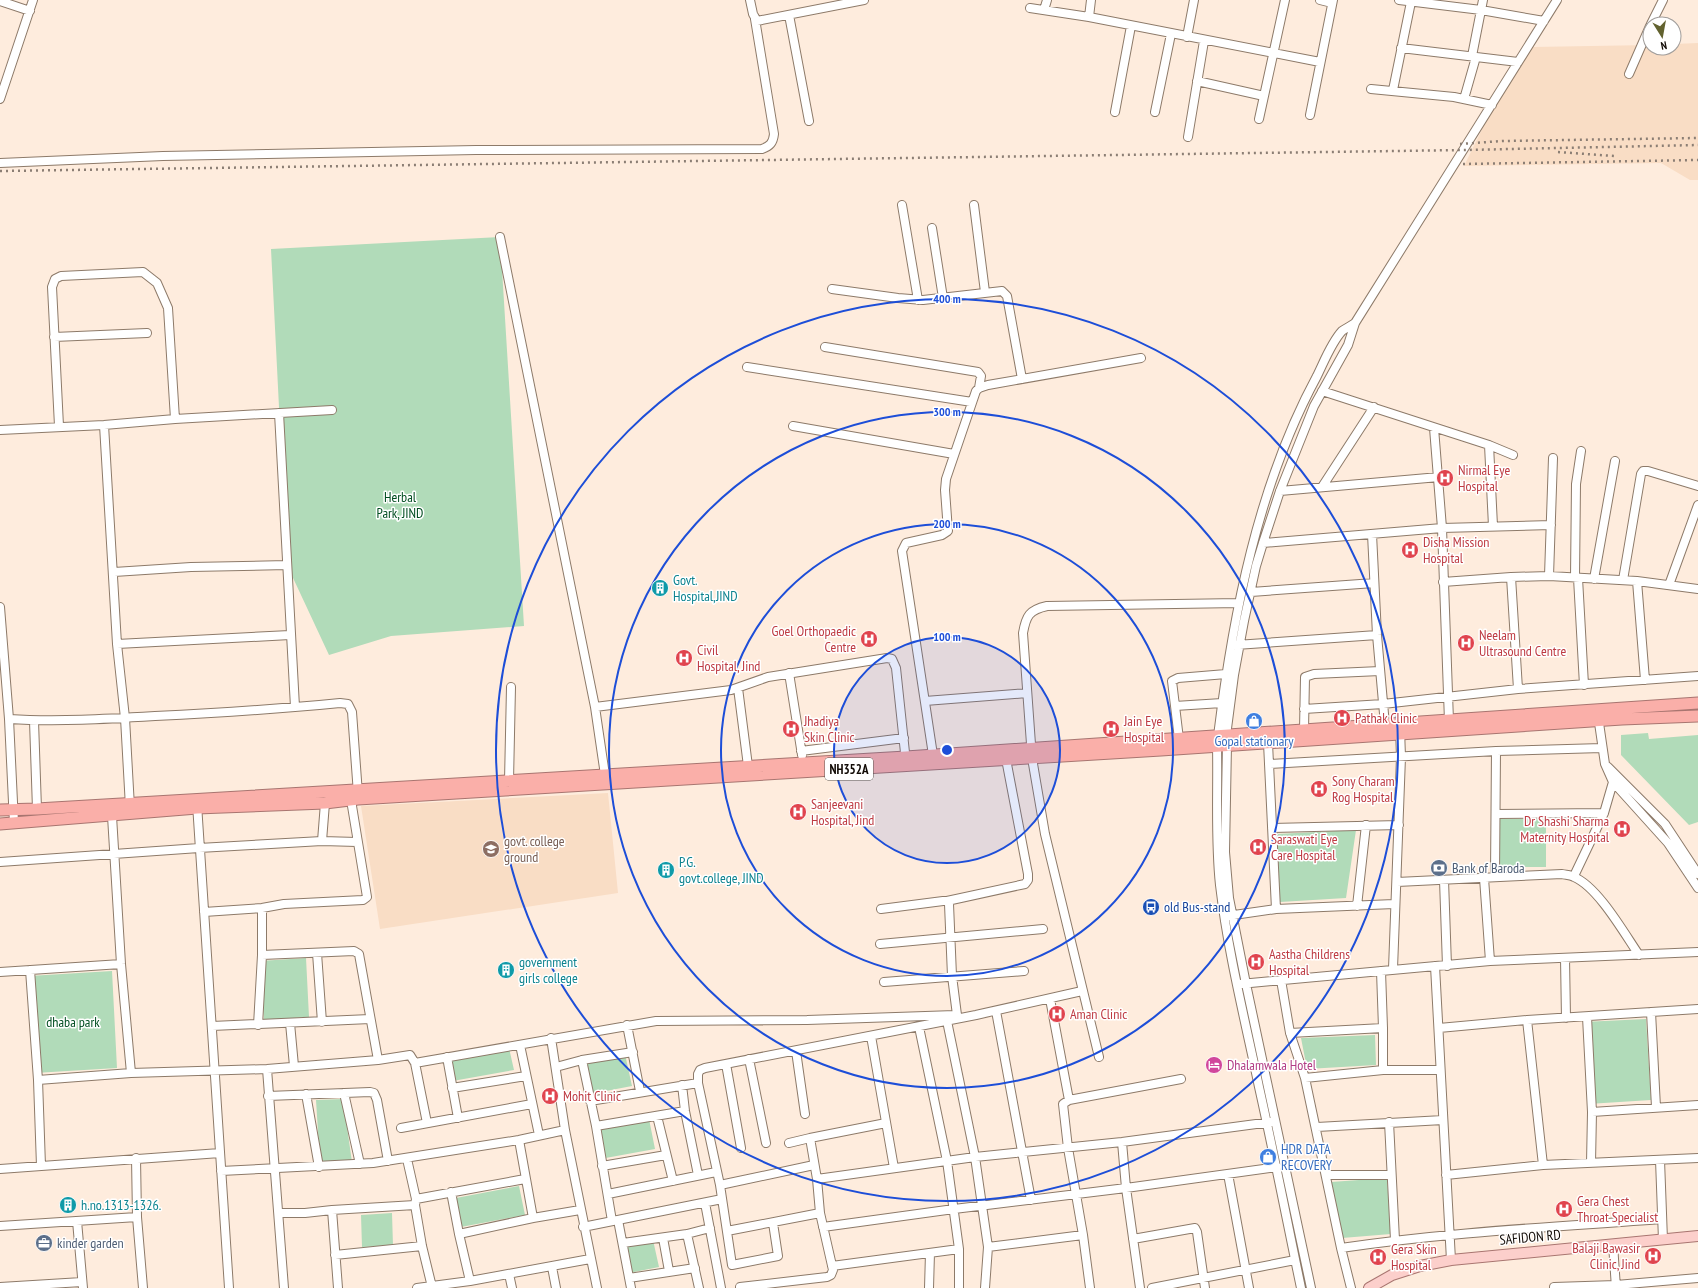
<svg xmlns="http://www.w3.org/2000/svg" width="1698" height="1288" viewBox="0 0 1698 1288" font-family="'PT Sans Narrow',sans-serif">
  <rect width="100%" height="100%" fill="#feecdd"/>
  <path fill="#f9ddc5" d="M 1698,43 L 1698,180 L 1690,180 L 1661,163 L 1464,166 L 1493,107 L 1532,47 L 1650,45 L 1650,48 L 1674,48 L 1674,44 Z
    M 608,793 L 618,893 L 380,929 L 361,806 Z"/>
  <path fill="#b1dbb9" d="M 500,237 L 524,626 L 391,636 L 329,655 L 287,565 L 271,249 Z
    M 1648,733 L 1649,739 L 1698,735 L 1698,822 L 1689,825 L 1621,755 L 1621,735 Z
    M 1491,819 L 1546,819 L 1546,867 L 1491,867 Z
    M 1356,830 L 1346,898 L 1280,902 L 1277,834 Z
    M 306,958 L 309,1017 L 264,1020 L 260,961 Z
    M 112,971 L 117,1068 L 35,1073 L 29,976 Z
    M 1646,1019 L 1651,1100 L 1588,1104 L 1583,1022 Z
    M 1375,1035 L 1376,1065 L 1307,1069 L 1301,1038 Z
    M 509,1048 L 514,1070 L 447,1082 L 443,1060 Z
    M 625,1054 L 632,1086 L 585,1095 L 579,1063 Z
    M 343,1099 L 352,1162 L 320,1164 L 316,1100 Z
    M 649,1119 L 655,1149 L 600,1159 L 595,1128 Z
    M 1387,1178 L 1391,1234 L 1342,1238 L 1331,1182 Z
    M 519,1186 L 525,1215 L 461,1227 L 456,1198 Z
    M 392,1213 L 393,1246 L 362,1247 L 361,1215 Z
    M 653,1240 L 659,1267 L 629,1273 L 623,1246 Z"/>
  <g fill="none" stroke-linecap="round" stroke-linejoin="round">
    <g stroke="#8d7a69" stroke-width="10">
      <path id="minor" d="M 750,0 L 753,14 L 757,21 L 864,0
        M 1320,0 L 1332,3
        M 1399,0 L 1481,10 L 1544,21
        M 0,1 L 30,11
        M 1030,8 L 1089,17 L 1320,62
        M 1044,10 L 1047,0
        M 789,15 L 809,121
        M 1089,17 L 1091,0
        M 1651,24 L 1663,0
        M 1187,37 L 1194,0
        M 1401,48 L 1518,62
        M 1472,56 L 1483,0
        M 1629,74 L 1650,26
        M 1197,81 L 1264,96
        M 1371,89 L 1454,97 L 1492,105
        M 1393,90 L 1411,2
        M 0,99 L 33,0
        M 1464,99 L 1476,57
        M 1115,112 L 1131,26
        M 1155,112 L 1171,34
        M 1310,115 L 1333,0
        M 1259,119 L 1285,0
        M 1188,137 L 1204,41
        M 0,163 L 163,156 L 476,150 L 762,149 C 770,146 773,143 774,134 L 755,19
        M 902,205 L 918,300
        M 974,205 L 985,292
        M 932,228 L 943,298
        M 500,237 L 595,707 L 605,775
        M 832,289 L 898,298 L 923,300 L 1002,291 L 1007,296 L 1022,379
        M 54,337 L 147,333
        M 825,347 L 978,372 L 981,376 L 979,388
        M 747,367 L 972,402
        M 1322,391 L 1489,445 L 1513,455
        M 279,413 L 295,707
        M 104,425 L 117,644 L 125,718 L 130,807
        M 59,426 L 52,287 L 55,279 L 61,276 L 143,272 L 157,283 L 168,308 L 175,419
        M 793,426 L 954,454
        M 1434,428 L 1442,528 L 1449,721
        M 0,430 L 104,425 L 175,419 L 332,410
        M 1489,445 L 1493,526
        M 1322,487 L 1374,407
        M 1280,491 L 1439,477
        M 1372,534 L 1377,635 L 1385,725
        M 1263,543 L 1442,528 L 1551,525
        M 114,572 L 191,567 L 287,565
        M 1549,576 L 1553,458
        M 1511,577 L 1518,689
        M 1575,578 L 1576,484 L 1581,451
        M 1578,578 L 1584,685
        M 1594,579 L 1615,461
        M 1623,580 L 1641,474 L 1643,471 L 1648,471 L 1698,486
        M 1637,581 L 1645,680
        M 1443,582 L 1511,577 L 1549,576 L 1637,581 L 1698,589
        M 1669,585 L 1698,505
        M 1251,592 L 1374,583
        M 0,607 L 9,719 L 14,823
        M 117,644 L 290,635
        M 1236,645 L 1377,635
        M 789,673 L 802,755
        M 738,688 L 748,766
        M 925,701 L 1027,693
        M 1175,706 L 1222,703
        M 595,707 L 731,690 L 768,677 L 887,658 L 892,659 L 896,668 L 906,762
        M 1304,709 L 1383,704 L 1518,689 L 1698,676
        M 1598,716 L 1605,764 L 1613,782 L 1668,843 L 1698,888
        M 9,719 C 57,722 106,719 155,716 C 217,713 278,709 340,703 L 348,704 L 352,712 L 358,794
        M 34,721 L 37,809
        M 1304,730 L 1305,677 L 1314,674 L 1380,671
        M 1218,736 C 1233,614 1258,485 1317,376 C 1324,362 1331,343 1342,331 C 1346,328 1351,326 1355,323
        M 1226,736 L 1234,675 L 1244,621 L 1256,566 L 1263,543 L 1280,491 L 1314,406 L 1348,345 L 1355,323 L 1557,0
        M 1179,739 L 1172,681 L 1178,678 L 1226,674
        M 1268,743 L 1276,909
        M 1227,745 L 1225,852 L 1229,898 L 1246,984 L 1311,1288
        M 1217,746 C 1218,792 1215,839 1220,885 C 1228,953 1245,1020 1259,1087 C 1274,1154 1287,1221 1301,1288
        M 801,751 L 904,738
        M 933,755 L 902,551 L 906,543 L 942,535 L 948,531 L 945,490 L 946,479 L 976,391 L 979,388 L 988,385 L 1141,358
        M 1269,764 L 1496,751 L 1602,748
        M 1608,767 L 1665,824 L 1698,874
        M 509,781 L 511,687
        M 197,804 L 229,1288
        M 1496,814 L 1604,813
        M 112,816 L 121,964 L 131,1073
        M 1272,828 L 1399,825
        M 322,841 L 325,803
        M 0,862 L 199,848 L 322,841 L 357,842
        M 1495,876 L 1496,751
        M 1574,876 L 1604,813 L 1613,782
        M 1484,878 L 1490,961
        M 1444,880 L 1447,966
        M 1397,882 L 1562,874 C 1566,875 1571,875 1574,877 C 1598,887 1624,933 1639,955
        M 947,901 L 1025,884 L 1028,880 L 1028,874 L 1006,759
        M 1357,906 L 1366,825
        M 881,909 L 943,901 L 947,901 L 949,904 L 952,976 L 957,1015
        M 204,912 L 262,908 L 284,904 L 363,900 L 367,897 L 351,800
        M 1227,916 L 1276,909 L 1394,904
        M 880,944 L 1043,929
        M 317,953 L 322,1022
        M 262,955 L 354,951 L 359,954 L 378,1060
        M 1565,958 L 1566,1018
        M 1435,966 L 1451,1260
        M 1393,969 L 1401,757 L 1400,729
        M 30,970 L 38,1080 L 41,1166
        M 1381,971 L 1383,1028 L 1383,1070
        M 0,972 L 121,964
        M 1281,980 L 1290,1033 L 1305,1078 L 1341,1248 L 1351,1288
        M 884,982 L 1024,971
        M 1240,984 L 1490,961 L 1698,952
        M 1050,999 L 1069,1100
        M 996,1011 L 1031,1200
        M 1651,1012 L 1656,1107
        M 1587,1017 L 1592,1112 L 1591,1163
        M 1527,1020 L 1543,1165
        M 947,1021 L 975,1157 L 988,1247 L 985,1288
        M 290,1023 L 294,1066
        M 258,1025 L 262,955 L 262,908
        M 627,1025 L 640,1091
        M 212,1026 L 370,1019
        M 919,1027 L 947,1161 L 959,1249 L 959,1288
        M 1439,1028 L 1527,1020 L 1698,1009
        M 1290,1033 L 1383,1028
        M 871,1036 L 894,1168
        M 551,1038 L 565,1130 L 597,1288
        M 520,1045 L 539,1135
        M 796,1051 L 805,1114
        M 447,1057 L 458,1118
        M 1099,1057 L 1045,834 L 1032,758 L 1023,633 C 1026,616 1029,610 1047,606 L 1239,603
        M 749,1059 L 766,1143
        M 582,1060 L 596,1126 L 612,1221
        M 415,1063 L 656,1021 L 807,1020 L 955,1015
        M 726,1064 L 741,1148
        M 556,1067 L 582,1060 L 633,1052
        M 267,1069 L 284,1288
        M 1305,1078 L 1383,1070 L 1440,1070
        M 38,1080 L 131,1073 L 267,1069 L 378,1060 L 410,1055 L 415,1063 L 427,1123
        M 682,1085 L 685,1111 L 698,1175
        M 452,1088 L 526,1076
        M 344,1093 L 360,1164
        M 306,1094 L 319,1167
        M 268,1096 L 370,1092 L 374,1093 L 377,1100 L 388,1161
        M 590,1101 L 698,1083
        M 1592,1112 L 1698,1105
        M 657,1116 L 673,1181
        M 1389,1122 L 1395,1240
        M 596,1126 L 685,1111
        M 1317,1127 L 1443,1120
        M 401,1128 L 532,1104
        M 519,1140 L 533,1218
        M 1122,1142 L 1126,1188 L 1140,1288
        M 789,1143 L 810,1138 L 886,1123
        M 136,1158 L 137,1217 L 143,1288
        M 407,1159 L 416,1199 L 415,1205 L 422,1246 L 432,1287
        M 1660,1160 L 1663,1240
        M 602,1166 L 666,1155
        M 0,1169 L 220,1153
        M 221,1171 L 373,1163 L 519,1140 L 565,1130
        M 1228,1174 L 1249,1288
        M 1326,1175 L 1391,1175
        M 1446,1175 L 1543,1165 L 1698,1158
        M 817,1179 L 975,1157 L 1122,1142 L 1271,1122
        M 720,1185 L 814,1165
        M 451,1192 L 459,1234 L 470,1281
        M 608,1194 L 716,1172
        M 416,1199 L 525,1179
        M 705,1203 L 721,1288
        M 332,1210 L 338,1288
        M 279,1213 L 305,1213 L 332,1210 L 415,1205
        M 618,1220 L 631,1288
        M 77,1221 L 83,1288
        M 773,1223 L 778,1256 L 732,1265 L 720,1185 L 698,1083 L 698,1074 L 700,1070 L 705,1068 L 976,1015 L 1082,991
        M 0,1226 L 137,1217
        M 583,1227 L 722,1199
        M 823,1227 L 954,1209 L 1126,1188 L 1277,1167
        M 727,1231 L 820,1213
        M 459,1234 L 533,1218 L 580,1210
        M 687,1234 L 699,1288
        M 663,1238 L 669,1271
        M 1133,1239 L 1195,1228 L 1197,1232 L 1205,1288
        M 623,1243 L 687,1234 L 710,1228
        M 1613,1244 L 1616,1288
        M 988,1247 L 1083,1235
        M 1341,1248 C 1447,1232 1555,1227 1662,1219
        M 335,1255 L 422,1246
        M 832,1266 L 959,1249
        M 552,1267 L 556,1288
        M 509,1274 L 512,1288
        M 629,1278 L 695,1268
        M 0,1287 L 82,1282
        M 740,1287 L 827,1277 L 831,1275 L 833,1270 L 820,1213 L 817,1179 L 810,1138
        M 1554,1287 L 1616,1285 L 1698,1278
        M 417,1288 L 470,1281 L 590,1259
        M 929,1288 L 930,1253
        M 1090,1288 L 1083,1235 L 1068,1148 L 1063,1104 L 1069,1100 L 1181,1079
        M 1152,1288 L 1295,1260"/>
    </g>
    <g stroke="#a87570" stroke-width="12">
      <path id="major" d="M 1369,1288 L 1392,1275 L 1420,1266 L 1451,1260 L 1698,1236"/>
    </g>
    <g stroke="#a87570" stroke-width="13">
      <path id="highway" d="M 0,810 L 37,809 L 906,757 L 1698,703
        M 0,824 L 197,808 L 325,803 L 358,799 L 1161,750 L 1622,719 L 1698,716"/>
    </g>
    <use href="#minor" stroke="#fff" stroke-width="8"/>
    <use href="#major" stroke="#fccfcb" stroke-width="10"/>
    <use href="#highway" stroke="#faafa9" stroke-width="11"/>
    <path stroke="#8b7e74" stroke-width="2.5" stroke-dasharray="2 4" stroke-linecap="butt" d="M 1460,144 L 1502,141 L 1698,138
      M 1558,152 L 1614,156
      M 1463,164 L 1698,160
      M 0,171 L 1465,150 L 1698,145"/>
  </g>
  <circle cx="947" cy="750" r="113" fill="#1d4ed8" fill-opacity=".12"/>
  <g fill="none" stroke="#1d4ed8" stroke-width="2">
    <circle cx="947" cy="750" r="113"/>
    <circle cx="947" cy="750" r="226"/>
    <circle cx="947" cy="750" r="338"/>
    <circle cx="947" cy="750" r="451"/>
  </g>
  <defs>
    <g id="hospital-disc" transform="scale(0.9)"><circle r="9.5" fill="#e0444e" stroke="#fff"/><path d="M-5-5h3v3.5h4V-5h3V5h-3V1.5h-4V5h-3Z" fill="#fff"/></g>
    <g id="building-disc" transform="scale(0.9)"><circle r="9.5" fill="#0f9aa8" stroke="#fff"/><path d="M-4-6H4V6H1V3H-1V6H-4ZM-2.5-4.3h1.7v1.8h-1.7ZM.8-4.3h1.7v1.8H.8ZM-2.5-1h1.7V.8h-1.7ZM.8-1h1.7V.8H.8Z" fill="#fff"/></g>
    <g id="shop-disc" transform="scale(0.9)"><circle r="9.5" fill="#3f7fe0" stroke="#fff"/><path d="M-5-2.5h2.3a2.7 3.5 0 0 1 5.4 0H5L5.5 6h-11ZM-1.5-2.5h3a1.5 2.3 0 0 0-3 0Z" fill="#fff"/></g>
    <g id="university-disc" transform="scale(0.9)"><circle r="9.5" fill="#8d6e63" stroke="#fff"/><path d="M0-5L7-2L0 1L-7-2ZM-4 1L0 2.5L4 1V4Q0 6-4 4Z" fill="#fff"/></g>
    <g id="bank-disc" transform="scale(0.9)"><circle r="9.5" fill="#5c6f8a" stroke="#fff"/><path d="M-6-4H6V4H-6ZM0-2.3a2.3 2.3 0 1 0 0 4.6a2.3 2.3 0 1 0 0-4.6Z" fill="#fff"/></g>
    <g id="bus-disc" transform="scale(0.9)"><circle r="9.5" fill="#1a4fb4" stroke="#fff"/><path d="M-5-6H5V4H4V6H2V4H-2V6H-4V4H-5ZM-3.5-4V0h7V-4ZM-3.5 1.2v1.5H-2V1.2ZM2 1.2v1.5H3.5V1.2Z" fill="#fff"/></g>
    <g id="hotel-disc" transform="scale(0.9)"><circle r="9.5" fill="#d1479c" stroke="#fff"/><path d="M-6-4.5h1.5V1H6V5H4.5V3h-9V5H-6ZM-4 0a1.8 1.8 0 1 1 3.6 0ZM.5 0V-2.5h3Q6-2.5 6 0Z" fill="#fff"/></g>
    <g id="office-disc" transform="scale(0.9)"><circle r="9.5" fill="#5c6f8a" stroke="#fff"/><path d="M-6-3h4V-5.5h4V-3h4V5H-6ZM-1-4.5V-3h2v-1.5ZM-6 0V1H6V0Z" fill="#fff"/></g>
  </defs>
  <g fill-rule="evenodd">
    <use href="#hospital-disc" x="1445" y="478"/>
    <use href="#hospital-disc" x="1410" y="550"/>
    <use href="#building-disc" x="660" y="588"/>
    <use href="#hospital-disc" x="869" y="639"/>
    <use href="#hospital-disc" x="1466" y="643"/>
    <use href="#hospital-disc" x="684" y="658"/>
    <use href="#hospital-disc" x="1342" y="718"/>
    <use href="#shop-disc" x="1254" y="721"/>
    <use href="#hospital-disc" x="791" y="729"/>
    <use href="#hospital-disc" x="1111" y="729"/>
    <use href="#hospital-disc" x="1319" y="789"/>
    <use href="#hospital-disc" x="798" y="812"/>
    <use href="#hospital-disc" x="1622" y="829"/>
    <use href="#hospital-disc" x="1258" y="847"/>
    <use href="#university-disc" x="491" y="849"/>
    <use href="#bank-disc" x="1439" y="868"/>
    <use href="#building-disc" x="666" y="870"/>
    <use href="#bus-disc" x="1151" y="907"/>
    <use href="#hospital-disc" x="1256" y="962"/>
    <use href="#building-disc" x="506" y="970"/>
    <use href="#hospital-disc" x="1057" y="1014"/>
    <use href="#hotel-disc" x="1214" y="1065"/>
    <use href="#hospital-disc" x="550" y="1096"/>
    <use href="#shop-disc" x="1268" y="1157"/>
    <use href="#building-disc" x="68" y="1205"/>
    <use href="#hospital-disc" x="1564" y="1209"/>
    <use href="#office-disc" x="44" y="1243"/>
    <use href="#hospital-disc" x="1653" y="1256"/>
    <use href="#hospital-disc" x="1378" y="1257"/>
  </g>
  <g text-anchor="middle" stroke-width="3" stroke-linejoin="round" paint-order="stroke">
    <rect fill="#fff" stroke="#585450" stroke-width="1" x="825" y="758" width="48" height="22" rx="3"/>
    <g font-size="13" font-weight="bold" fill="#110a05">
      <text x="849" y="774">NH352A</text>
    </g>
    <g font-size="14" fill="#be3a42" stroke="#fff" text-anchor="start">
      <text x="1458" y="475">Nirmal Eye<tspan x="1458" dy="16">Hospital</tspan></text>
      <text x="1423" y="547">Disha Mission<tspan x="1423" dy="16">Hospital</tspan></text>
      <text x="856" y="636" text-anchor="end">Goel Orthopaedic<tspan x="856" dy="16">Centre</tspan></text>
      <text x="1479" y="640">Neelam<tspan x="1479" dy="16">Ultrasound Centre</tspan></text>
      <text x="697" y="655">Civil<tspan x="697" dy="16">Hospital, Jind</tspan></text>
      <text x="1355" y="723">Pathak Clinic</text>
      <text x="804" y="726">Jhadiya<tspan x="804" dy="16">Skin Clinic</tspan></text>
      <text x="1124" y="726">Jain Eye<tspan x="1124" dy="16">Hospital</tspan></text>
      <text x="1332" y="786">Sony Charam<tspan x="1332" dy="16">Rog Hospital</tspan></text>
      <text x="811" y="809">Sanjeevani<tspan x="811" dy="16">Hospital, Jind</tspan></text>
      <text x="1609" y="826" text-anchor="end">Dr Shashi Sharma<tspan x="1609" dy="16">Maternity Hospital</tspan></text>
      <text x="1271" y="844">Saraswati Eye<tspan x="1271" dy="16">Care Hospital</tspan></text>
      <text x="1269" y="959">Aastha Childrens<tspan x="1269" dy="16">Hospital</tspan></text>
      <text x="1070" y="1019">Aman Clinic</text>
      <text x="563" y="1101">Mohit Clinic</text>
      <text x="1577" y="1206">Gera Chest<tspan x="1577" dy="16">Throat Specialist</tspan></text>
      <text x="1640" y="1253" text-anchor="end">Balaji Bawasir<tspan x="1640" dy="16">Clinic, Jind</tspan></text>
      <text x="1391" y="1254">Gera Skin<tspan x="1391" dy="16">Hospital</tspan></text>
    </g>
    <g font-size="14" fill="#014d20" stroke="#fff">
      <text x="400" y="502">Herbal<tspan x="400" dy="16">Park, JIND</tspan></text>
      <text x="73" y="1027">dhaba park</text>
    </g>
    <g font-size="14" fill="#0d838f" stroke="#fff" text-anchor="start">
      <text x="673" y="585">Govt.<tspan x="673" dy="16">Hospital,JIND</tspan></text>
      <text x="679" y="867">P.G.<tspan x="679" dy="16">govt.college, JIND</tspan></text>
      <text x="519" y="967">government<tspan x="519" dy="16">girls college</tspan></text>
      <text x="81" y="1210">h.no.1313-1326.</text>
    </g>
    <g font-size="14" fill="#366cbe" stroke="#fff">
      <text x="1254" y="746">Gopal stationary</text>
      <text x="1281" y="1154" text-anchor="start">HDR DATA<tspan x="1281" dy="16">RECOVERY</tspan></text>
    </g>
    <g font-size="14" fill="#785e54" stroke="#fff" text-anchor="start">
      <text x="504" y="846">govt. college<tspan x="504" dy="16">ground</tspan></text>
    </g>
    <g font-size="14" fill="#4e5e75" stroke="#fff" text-anchor="start">
      <text x="1452" y="873">Bank of Baroda</text>
      <text x="57" y="1248">kinder garden</text>
    </g>
    <g font-size="14" fill="#164399" stroke="#fff" text-anchor="start">
      <text x="1164" y="912">old Bus-stand</text>
    </g>
    <g font-size="14" fill="#b23c85" stroke="#fff" text-anchor="start">
      <text x="1227" y="1070">Dhalamwala Hotel</text>
    </g>
    <g font-size="14" fill="#110a05" stroke="#fff">
      <text transform="translate(1530 1237) rotate(-5)" y="5">SAFIDON RD</text>
    </g>
  </g>
  <circle cx="947" cy="750" r="6" fill="#1d4ed8" stroke="#fff" stroke-width="2"/>
  <g font-size="12" text-anchor="middle" font-weight="bold" fill="#1d4ed8" stroke="#fff" stroke-width="3" stroke-linejoin="round" paint-order="stroke">
    <text x="947" y="303">400 m</text>
    <text x="947" y="416">300 m</text>
    <text x="947" y="528">200 m</text>
    <text x="947" y="641">100 m</text>
  </g>
  <g transform="translate(1662 36) rotate(169)"><circle r="19" fill="#ffffff" stroke="#a09d9b"/>
  <path d="M0-3L7 15L0 10L-7 15Z" fill="#62622f"/>
  <text y="-6" font-size="11" font-weight="bold" text-anchor="middle" fill="#110a05">N</text>
  </g>
</svg>
